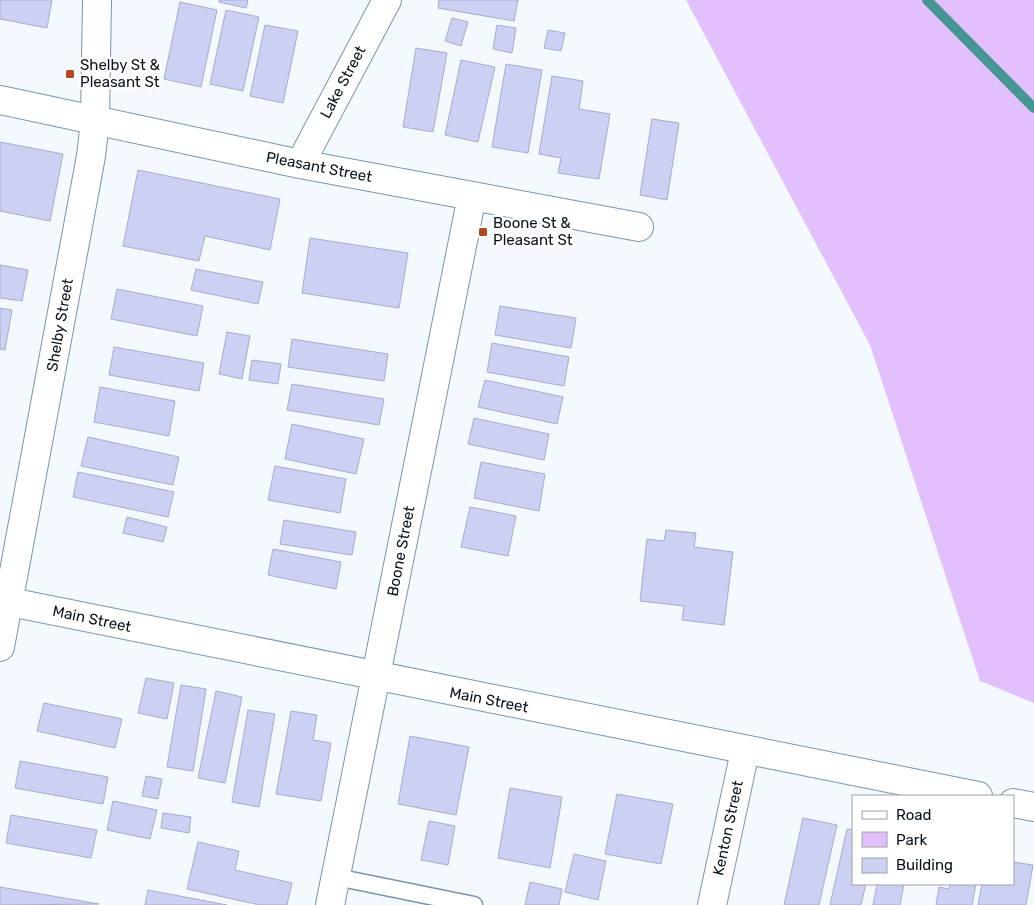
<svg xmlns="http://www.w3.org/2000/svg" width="1034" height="905" viewBox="0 0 1034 905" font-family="Rubik,sans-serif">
  <rect width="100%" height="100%" fill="#f3f9fe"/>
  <path fill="#e2c0fe" d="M 686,0 L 1034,0 L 1034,703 L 980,681 L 870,345 Z"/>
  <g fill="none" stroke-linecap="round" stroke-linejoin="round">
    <path stroke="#479594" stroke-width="10" d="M 927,0 L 1034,108"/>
  </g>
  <path fill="#ccd0f3" stroke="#a7abcd" d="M 0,0 L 52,0 L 47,28 L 0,19 Z
    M 219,0 L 248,0 L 246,8 L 219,2 Z
    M 439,0 L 518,0 L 514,21 L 438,8 Z
    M 180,2 L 217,10 L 201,87 L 164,79 Z
    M 226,10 L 259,17 L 243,91 L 210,84 Z
    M 452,18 L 468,22 L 461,46 L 445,41 Z
    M 265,25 L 298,31 L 283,103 L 250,96 Z
    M 497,25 L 516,28 L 512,53 L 493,49 Z
    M 548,30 L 565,33 L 561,51 L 544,48 Z
    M 416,48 L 447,53 L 433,132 L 403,127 Z
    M 461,60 L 495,67 L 478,142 L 445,135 Z
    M 506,64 L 542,70 L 528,153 L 492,147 Z
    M 552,76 L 583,81 L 579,109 L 610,114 L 599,179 L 558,173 L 561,158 L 539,154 Z
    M 652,119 L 679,123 L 667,200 L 640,195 Z
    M 0,142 L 63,154 L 50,221 L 0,211 Z
    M 138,170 L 280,199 L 270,250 L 205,236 L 199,261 L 123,246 Z
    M 310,238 L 408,253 L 399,308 L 302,293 Z
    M 0,265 L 28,270 L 22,301 L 0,298 Z
    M 196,269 L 263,282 L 258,304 L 191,290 Z
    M 117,289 L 203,306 L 197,336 L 111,319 Z
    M 500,306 L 576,318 L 571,348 L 495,335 Z
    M 0,308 L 12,310 L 5,350 L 0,349 Z
    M 227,332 L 250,336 L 242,379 L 219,374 Z
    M 292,339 L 388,354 L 384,381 L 288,367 Z
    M 492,343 L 569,357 L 564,386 L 487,372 Z
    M 114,347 L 204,363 L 199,391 L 109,375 Z
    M 252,360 L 281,364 L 278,384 L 249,380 Z
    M 485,380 L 563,397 L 557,424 L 478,407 Z
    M 292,384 L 384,399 L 379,425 L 287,410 Z
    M 100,387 L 175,401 L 169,436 L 94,422 Z
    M 474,418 L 549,434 L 544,460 L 468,444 Z
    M 292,424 L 364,439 L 356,474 L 285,459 Z
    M 88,437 L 179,457 L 173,485 L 81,466 Z
    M 481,462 L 545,474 L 539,511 L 474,498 Z
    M 275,466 L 346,479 L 340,513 L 268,500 Z
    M 78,472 L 174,492 L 168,517 L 73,497 Z
    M 470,507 L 516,516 L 508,556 L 461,547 Z
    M 127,517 L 167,527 L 163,542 L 123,533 Z
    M 284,520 L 356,532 L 352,555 L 280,544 Z
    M 666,530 L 696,533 L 694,547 L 733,552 L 724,625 L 682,620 L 684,606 L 640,601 L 647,539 L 664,541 Z
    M 273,549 L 341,562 L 336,589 L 268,575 Z
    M 146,678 L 174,683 L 167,719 L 138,713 Z
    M 181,685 L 206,689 L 193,771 L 167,767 Z
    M 216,691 L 242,697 L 225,783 L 198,778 Z
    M 44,703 L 122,719 L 115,748 L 37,731 Z
    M 248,710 L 275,714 L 259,807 L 232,802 Z
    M 291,711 L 317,715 L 313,740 L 331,743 L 321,801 L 276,794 Z
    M 410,736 L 469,747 L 456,815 L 398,804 Z
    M 20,761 L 108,777 L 103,804 L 15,788 Z
    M 146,776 L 162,779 L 158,799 L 142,796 Z
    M 510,788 L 562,797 L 550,868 L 498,858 Z
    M 617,794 L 673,804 L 661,864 L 605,854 Z
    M 113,801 L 157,810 L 150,839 L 107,830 Z
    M 163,813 L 191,817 L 189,833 L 161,828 Z
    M 11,815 L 97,830 L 91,858 L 6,843 Z
    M 803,818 L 837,825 L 819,905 L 784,905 Z
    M 429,821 L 455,826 L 448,865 L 421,860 Z
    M 847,829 L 853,830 L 853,884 L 866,884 L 861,905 L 830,905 Z
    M 198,842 L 239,851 L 235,870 L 292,883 L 287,905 L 260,905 L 187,889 Z
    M 574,854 L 606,861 L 598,900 L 565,892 Z
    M 1013,862 L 1033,865 L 1026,905 L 978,905 L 982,884 L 1013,884 Z
    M 530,882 L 562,889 L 559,905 L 525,905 Z
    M 877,884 L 904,884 L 900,905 L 873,905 Z
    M 950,884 L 976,884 L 972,905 L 936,905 L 939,887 L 949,889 Z
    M 0,887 L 99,904 L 0,905 Z
    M 148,890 L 227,905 L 145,905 Z"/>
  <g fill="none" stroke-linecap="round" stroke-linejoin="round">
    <g stroke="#7b94ae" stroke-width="19">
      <path id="service" d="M 336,877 L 474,905"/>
    </g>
    <g stroke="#7b94ae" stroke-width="30">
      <path id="minor" d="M 0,100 L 300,164 L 639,227
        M 300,164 L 387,0
        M 0,647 L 91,156 L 95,121 L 97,0
        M 330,905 L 472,196
        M 712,905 L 745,751"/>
    </g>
    <g stroke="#7b94ae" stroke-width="30">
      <path id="tertiary" d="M 0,600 L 978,796
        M 1013,803 L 1034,807"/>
    </g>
    <use href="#service" stroke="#fff" stroke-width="16"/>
    <use href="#minor" stroke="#fff" stroke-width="28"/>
    <use href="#tertiary" stroke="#fff" stroke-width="28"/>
  </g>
  <g fill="#af4823" stroke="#fff" stroke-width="2">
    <rect x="65" y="69" width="10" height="10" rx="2.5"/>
    <rect x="478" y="227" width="10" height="10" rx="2.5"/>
  </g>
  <g text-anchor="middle" stroke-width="5" stroke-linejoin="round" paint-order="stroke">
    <g font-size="15" fill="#09131c" stroke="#fff" text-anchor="start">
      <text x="80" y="70">Shelby St &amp;<tspan x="80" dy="17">Pleasant St</tspan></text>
      <text x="493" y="228">Boone St &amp;<tspan x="493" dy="17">Pleasant St</tspan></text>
    </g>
    <g font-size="15" fill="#09131c" stroke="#fff">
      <text transform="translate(343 82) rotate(-62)" y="5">Lake Street</text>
      <text transform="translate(319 167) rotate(11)" y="5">Pleasant Street</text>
      <text transform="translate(60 325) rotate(-80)" y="5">Shelby Street</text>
      <text transform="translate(401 551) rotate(-79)" y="5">Boone Street</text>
      <text transform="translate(92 619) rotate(12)" y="5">Main Street</text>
      <text transform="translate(489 700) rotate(11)" y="5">Main Street</text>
      <text transform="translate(728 828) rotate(-78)" y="5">Kenton Street</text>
    </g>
  </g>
  <rect x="852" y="795" width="162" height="90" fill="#ffffff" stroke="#9da1a4"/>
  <rect x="862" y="811" width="25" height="8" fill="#ffffff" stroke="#9da1a4"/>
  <text x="896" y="820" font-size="15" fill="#09131c">Road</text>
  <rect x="862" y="832" width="25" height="15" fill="#e2c0fe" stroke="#9da1a4"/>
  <text x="896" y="845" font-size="15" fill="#09131c">Park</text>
  <rect x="862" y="858" width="25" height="15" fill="#ccd0f3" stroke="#9da1a4"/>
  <text x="896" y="870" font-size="15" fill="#09131c">Building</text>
</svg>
